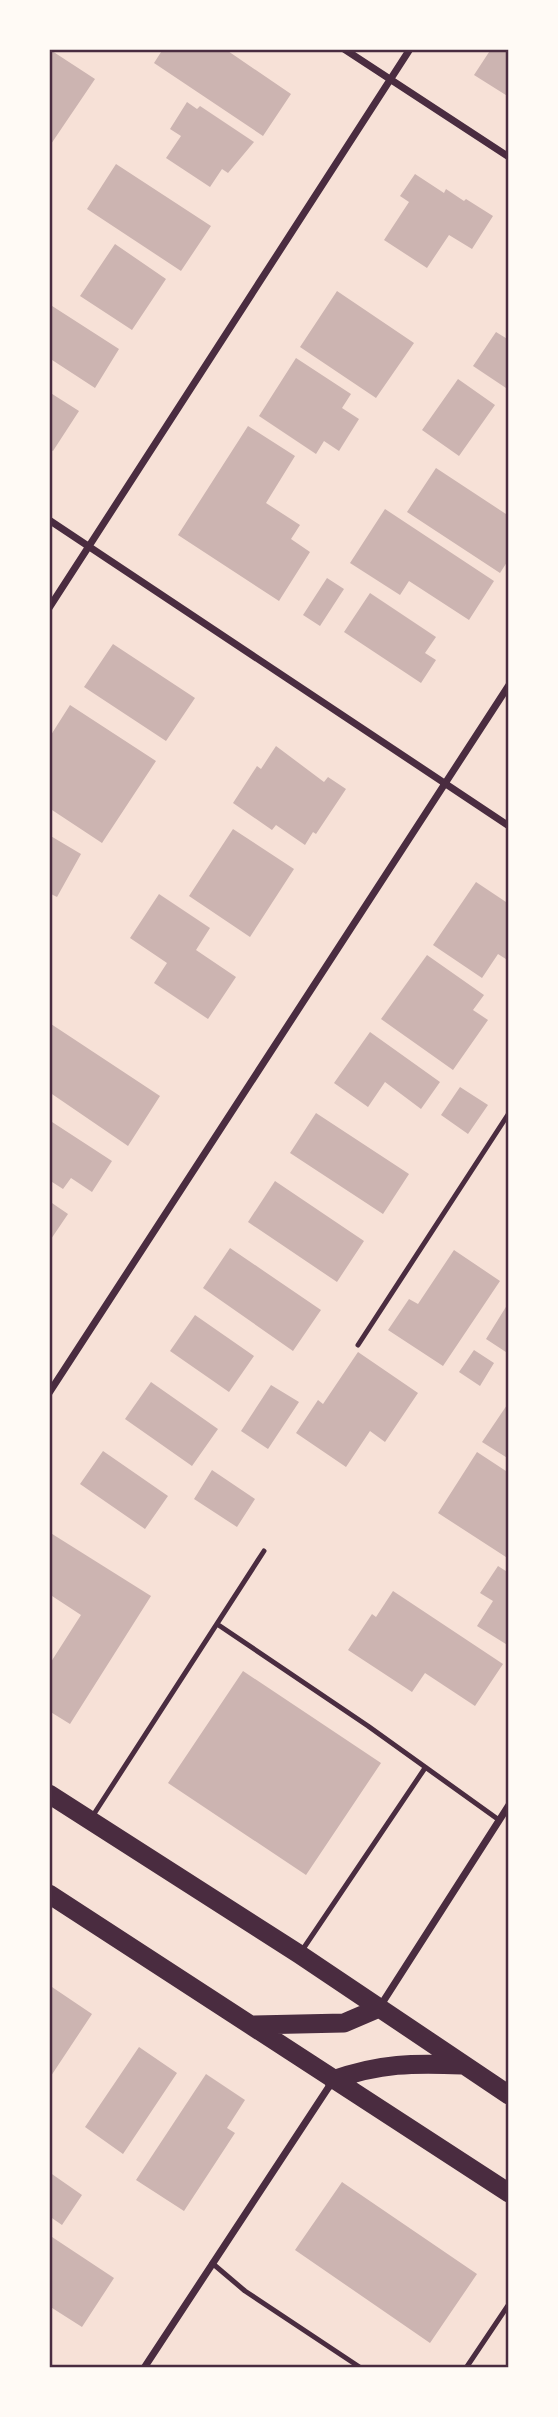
<svg xmlns="http://www.w3.org/2000/svg" width="558" height="2417" viewBox="0 0 558 2417" font-family="'Asap Condensed',sans-serif">
  <rect width="100%" height="100%" fill="#f7e1d7"/>
  <path fill="#ccb4b1" d="M 49,49 L 95,79 L 49,147 Z
    M 163,49 L 225,49 L 291,94 L 263,136 L 154,63 Z
    M 491,49 L 509,49 L 509,97 L 474,75 Z
    M 187,102 L 197,109 L 200,106 L 254,142 L 228,173 L 222,169 L 210,187 L 166,158 L 181,136 L 170,129 Z
    M 116,164 L 211,226 L 181,271 L 87,209 Z
    M 415,174 L 444,193 L 446,189 L 464,201 L 466,199 L 493,216 L 472,249 L 449,235 L 427,268 L 384,240 L 409,202 L 400,196 Z
    M 115,244 L 166,279 L 132,330 L 80,296 Z
    M 337,291 L 414,343 L 376,398 L 300,347 Z
    M 49,304 L 119,349 L 95,388 L 49,358 Z
    M 496,332 L 509,340 L 509,390 L 473,366 Z
    M 296,358 L 351,394 L 342,408 L 359,419 L 339,451 L 324,441 L 316,454 L 259,416 Z
    M 458,379 L 495,405 L 459,456 L 422,430 Z
    M 49,392 L 79,411 L 53,451 L 49,449 Z
    M 248,426 L 295,456 L 266,503 L 300,525 L 291,539 L 310,552 L 279,601 L 178,535 Z
    M 436,468 L 509,516 L 509,559 L 500,573 L 407,512 Z
    M 385,509 L 494,581 L 469,620 L 409,581 L 400,595 L 350,563 Z
    M 327,578 L 344,589 L 320,626 L 303,615 Z
    M 370,593 L 436,637 L 425,653 L 436,660 L 421,683 L 344,632 Z
    M 113,644 L 195,698 L 166,741 L 84,687 Z
    M 70,705 L 156,761 L 102,843 L 49,808 L 49,738 Z
    M 276,746 L 324,782 L 328,777 L 346,789 L 316,834 L 313,832 L 305,845 L 276,825 L 272,830 L 233,803 L 257,766 L 261,769 Z
    M 233,829 L 294,869 L 250,937 L 189,896 Z
    M 49,835 L 81,854 L 57,897 L 49,893 Z
    M 476,882 L 509,904 L 509,961 L 498,954 L 482,978 L 433,945 Z
    M 159,894 L 210,928 L 196,950 L 236,977 L 208,1019 L 154,983 L 167,963 L 130,938 Z
    M 427,955 L 484,995 L 473,1010 L 488,1020 L 453,1070 L 381,1019 Z
    M 51,1024 L 160,1096 L 128,1146 L 49,1092 Z
    M 370,1032 L 440,1082 L 421,1109 L 385,1082 L 368,1107 L 334,1083 Z
    M 460,1087 L 488,1105 L 468,1134 L 441,1115 Z
    M 316,1113 L 409,1174 L 383,1214 L 290,1153 Z
    M 49,1120 L 112,1161 L 92,1192 L 71,1178 L 63,1189 L 49,1180 Z
    M 275,1181 L 364,1241 L 337,1282 L 248,1222 Z
    M 49,1201 L 68,1214 L 49,1242 Z
    M 230,1248 L 321,1310 L 293,1351 L 203,1288 Z
    M 454,1250 L 500,1281 L 443,1366 L 388,1330 L 409,1299 L 418,1304 Z
    M 509,1302 L 509,1354 L 486,1339 Z
    M 195,1315 L 254,1356 L 229,1392 L 170,1351 Z
    M 474,1350 L 494,1363 L 480,1386 L 459,1372 Z
    M 358,1352 L 418,1393 L 385,1442 L 370,1431 L 346,1467 L 296,1433 L 318,1400 L 323,1404 Z
    M 151,1382 L 218,1429 L 192,1466 L 125,1419 Z
    M 271,1385 L 299,1402 L 268,1449 L 241,1431 Z
    M 509,1402 L 509,1459 L 482,1442 Z
    M 103,1451 L 168,1496 L 145,1529 L 80,1484 Z
    M 477,1452 L 509,1473 L 509,1559 L 438,1513 Z
    M 212,1470 L 255,1499 L 237,1527 L 194,1499 Z
    M 49,1532 L 151,1596 L 70,1724 L 49,1711 L 49,1665 L 81,1615 L 49,1594 Z
    M 498,1566 L 509,1573 L 509,1646 L 477,1626 L 493,1601 L 480,1593 Z
    M 393,1591 L 503,1664 L 475,1706 L 425,1673 L 412,1692 L 348,1650 L 372,1614 L 376,1617 Z
    M 243,1671 L 381,1763 L 306,1875 L 168,1783 Z
    M 49,1985 L 92,2014 L 49,2079 Z
    M 139,2047 L 177,2073 L 123,2154 L 85,2127 Z
    M 206,2074 L 245,2100 L 227,2128 L 235,2133 L 184,2211 L 136,2180 Z
    M 49,2172 L 82,2195 L 62,2225 L 49,2216 Z
    M 342,2182 L 477,2274 L 430,2343 L 295,2250 Z
    M 49,2235 L 114,2278 L 82,2327 L 49,2306 Z"/>
  <g fill="none" stroke-linecap="round" stroke-linejoin="round">
    <path stroke="#4a2c40" stroke-width="5" d="M 358,1345 L 509,1113
      M 217,1624 L 368,1726 L 499,1820
      M 92,1817 L 264,1551
      M 301,1952 L 425,1768
      M 212,2263 L 245,2291 L 361,2368
      M 466,2368 L 509,2304"/>
    <path stroke="#4a2c40" stroke-width="7" d="M 344,49 L 509,157
      M 49,520 L 509,826
      M 49,608 L 410,49
      M 49,1393 L 509,685
      M 379,2008 L 509,1805
      M 144,2368 L 332,2082"/>
    <path stroke="#4a2c40" stroke-width="19" d="M 49,1794 L 299,1954 L 509,2095
      M 49,1894 L 509,2193
      M 251,2025 L 344,2023 L 379,2008
      M 333,2080 C 380,2063 414,2063 462,2065"/>
  </g>
  <rect width="558" height="2417" fill="none" stroke="#fffaf5" stroke-width="102"/>
  <rect x="51" y="51" width="456" height="2315" fill="none" stroke="#4a2c40" stroke-width="2.5"/>
</svg>
